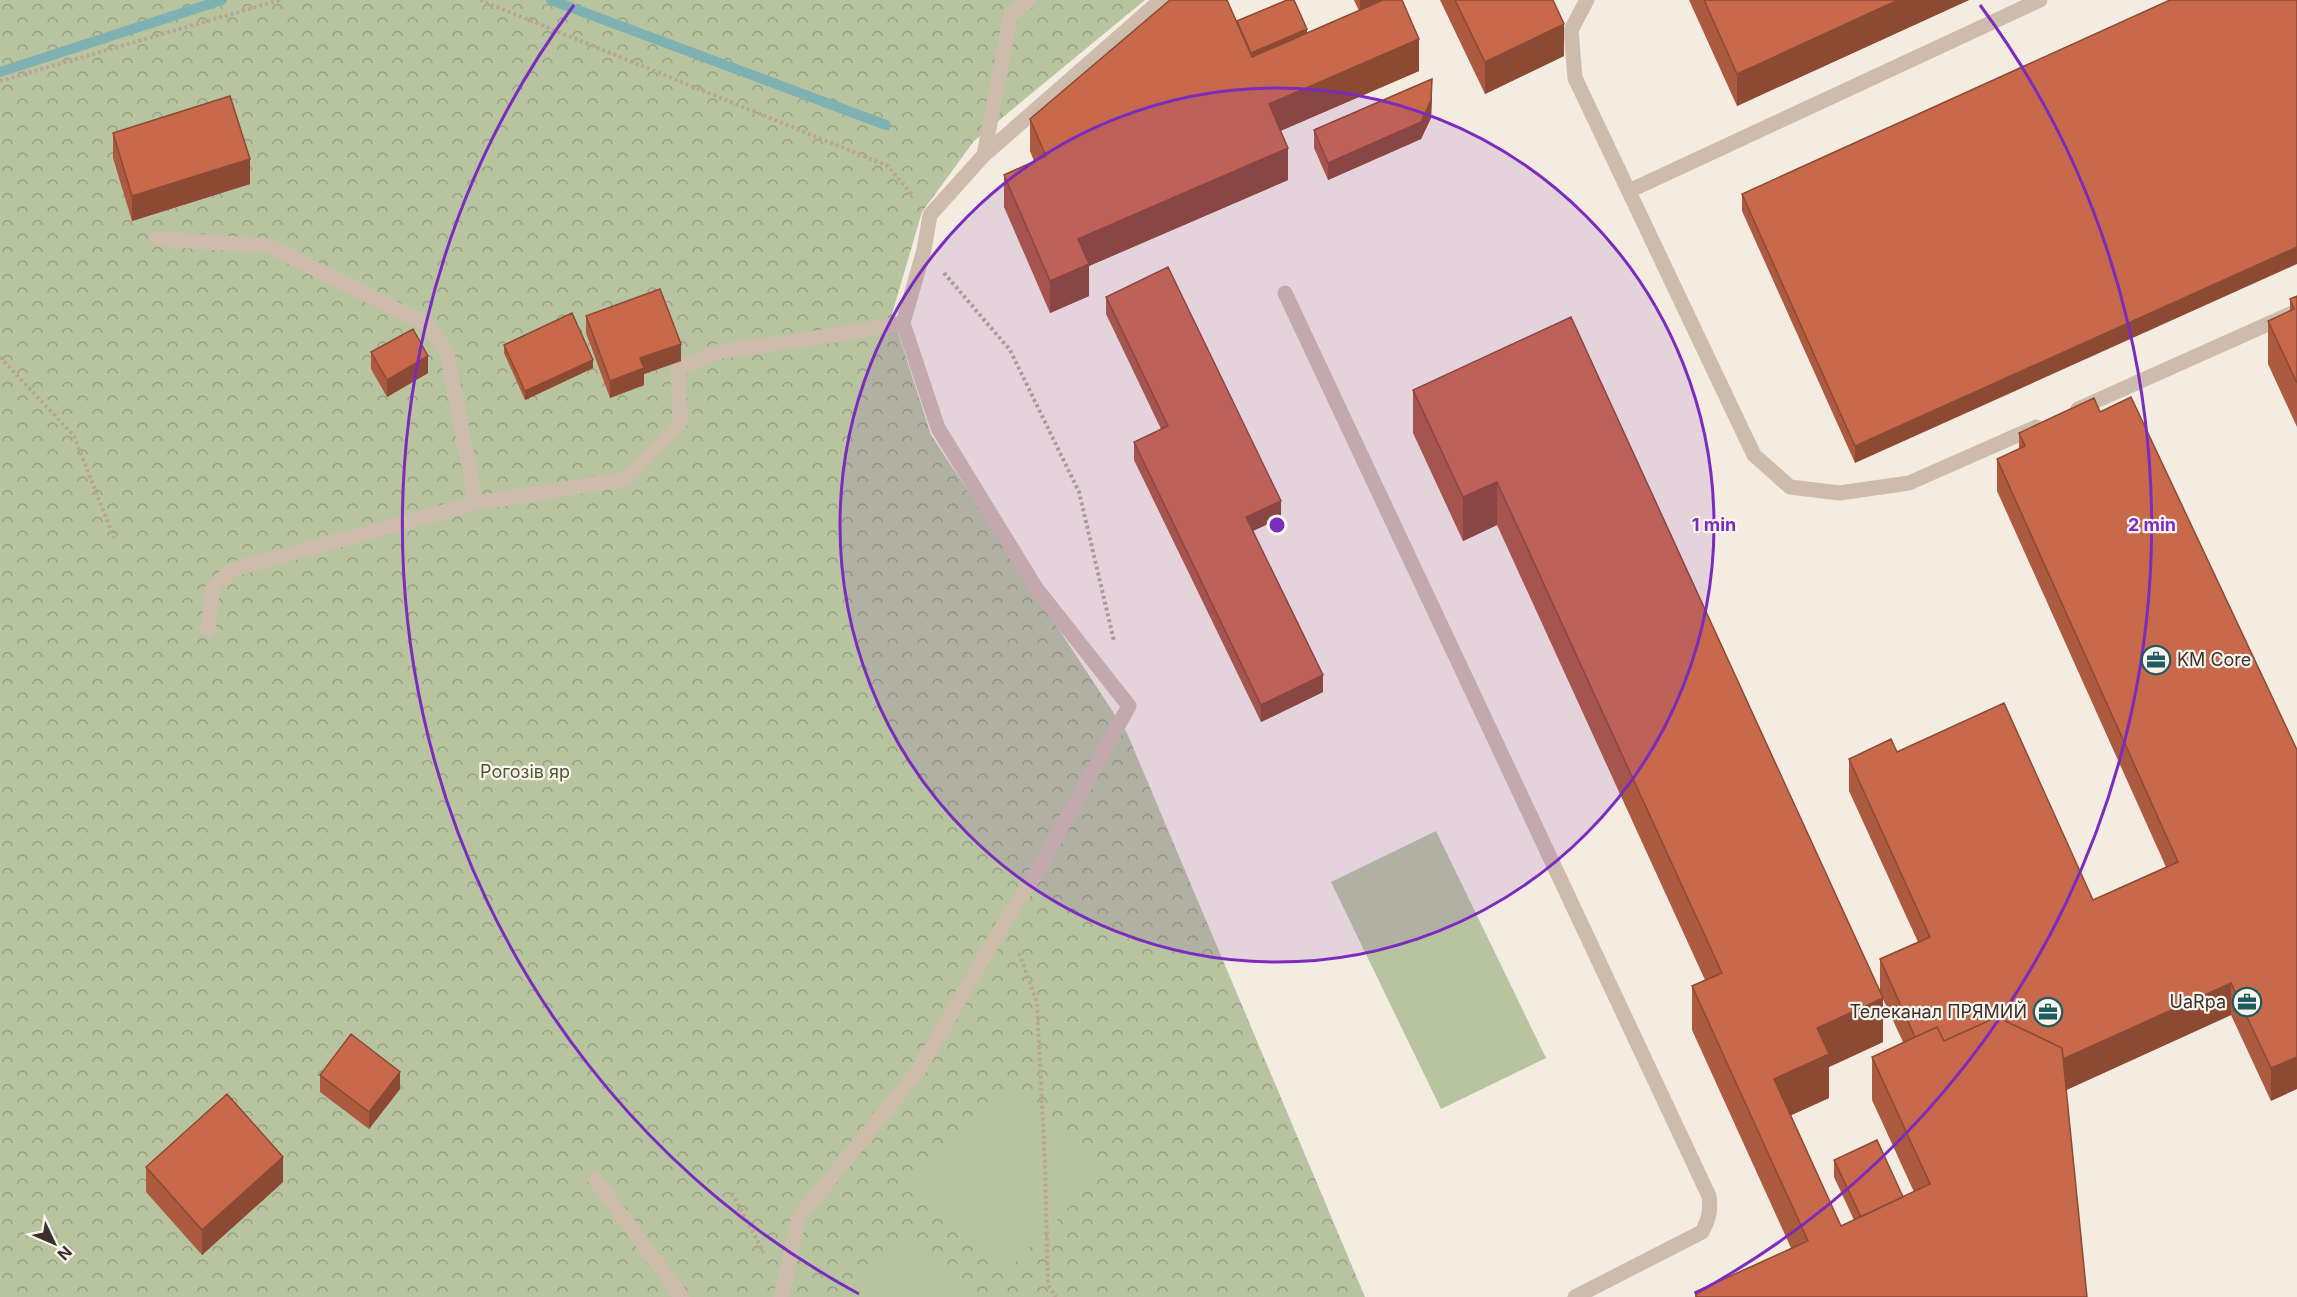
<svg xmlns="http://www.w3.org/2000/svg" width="2297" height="1297" viewBox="0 0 2297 1297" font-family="Inter,sans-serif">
  <defs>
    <pattern id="forest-crowns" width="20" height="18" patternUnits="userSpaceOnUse" patternTransform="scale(1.5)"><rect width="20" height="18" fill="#b8c4a0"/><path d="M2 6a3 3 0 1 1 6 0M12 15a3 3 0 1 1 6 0" fill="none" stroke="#97a083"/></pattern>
  </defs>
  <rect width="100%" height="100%" fill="#f4ebe1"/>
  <path fill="url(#forest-crowns)" d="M 0,0 L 1145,0 L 974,141 L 922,212 L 892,314 L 931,435 L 1127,733 L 1365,1297 L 0,1297 Z"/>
  <path fill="#b8c4a0" d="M 1436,831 L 1546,1058 L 1441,1109 L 1331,882 Z
    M 1013,1083 L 1104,1172 L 1004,1274 L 913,1185 Z
    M 911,1234 L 911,1235 L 975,1297 L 850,1297 Z"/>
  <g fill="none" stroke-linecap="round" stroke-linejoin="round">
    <path stroke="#7fb0b2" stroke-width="10" d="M 551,0 L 886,125
      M 0,72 L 222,0"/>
    <path stroke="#b9a596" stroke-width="4" stroke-dasharray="3 3" stroke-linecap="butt" d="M 480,0 L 888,166 L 913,196
      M 0,81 L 280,0
      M 944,273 L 1010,350 L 1079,492 L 1114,641
      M 0,357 L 74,436 L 114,538
      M 1019,953 L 1037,1003 L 1045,1163 L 1048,1285 L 1056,1297
      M 732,1193 L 764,1253"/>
    <path stroke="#cdbbac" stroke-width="15" d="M 1587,0 L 1571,30 L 1575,78 L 1754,455 L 1790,487 L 1840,493 L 1909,483 L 2036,427
      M 984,155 L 1011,14 L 1029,0
      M 1629,191 L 2040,0
      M 157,239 L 269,246 L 428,325 L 447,353 L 476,503
      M 1285,293 L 1709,1196 C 1711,1210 1709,1219 1702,1232 L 1575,1297
      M 2078,409 L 2297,311
      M 208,629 L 213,587 L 234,569 L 476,503 L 626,479 L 680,423 L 678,369 L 716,352 L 811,339 L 903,323
      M 595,1179 L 682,1297
      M 781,1297 L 799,1217 L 918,1071 L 1006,920 L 1037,872 L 1129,706 L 1036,588 L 938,428 L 903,323 L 924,250 L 930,215 L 984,155 L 1161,0"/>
  </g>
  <path fill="#ac5a40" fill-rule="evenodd" d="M 1354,0 L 1402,0 L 1419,71 L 1280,131 L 1288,180 L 1089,266 L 1089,296 L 1050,313 L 1004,207 L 1004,175 L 1034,161 L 1030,151 L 1030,119 L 1237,24 L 1307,33 L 1359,11 Z
    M 1440,0 L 1553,0 L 1564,56 L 1485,94 Z
    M 1689,0 L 1969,0 L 1737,106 Z
    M 2170,0 L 1855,463 L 1742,211 L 1742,194 Z
    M 1432,97 L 1431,118 L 1421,139 L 1328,180 L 1314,148 L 1314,130 Z
    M 113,133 L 250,184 L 132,221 L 113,158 Z
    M 2297,296 L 2297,427 L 2268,364 L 2268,321 L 2290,311 L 2290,299 Z
    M 1106,297 L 1281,518 L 1253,531 L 1323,692 L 1261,722 L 1134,460 L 1134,442 L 1161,429 L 1106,314 Z
    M 586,316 L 681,361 L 644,374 L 644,385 L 610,398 L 586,333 Z
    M 1571,317 L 1880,991 L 1880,959 L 1918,942 L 1849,791 L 1849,759 L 1897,752 L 2093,900 L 2166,867 L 1997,491 L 1997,459 L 2019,449 L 2019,433 L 2100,412 L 2297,750 L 2271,1101 L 2231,1015 L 2066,1090 L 2087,1297 L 1695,1297 L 1695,1292 L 1791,1248 L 1692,1030 L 1692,986 L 1705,980 L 1497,525 L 1463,541 L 1413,433 L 1413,390 ZM 1883,999 L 1903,1042 L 1872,1057 L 1872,1100 L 1914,1192 L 1903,1197 L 1834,1160 L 1834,1177 L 1854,1220 L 1841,1226 L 1791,1115 L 1829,1098 L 1829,1067 L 1883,1042 Z
    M 504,345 L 593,368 L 525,400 L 504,353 Z
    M 371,352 L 428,373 L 387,397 L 371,369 Z
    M 320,1075 L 400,1089 L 369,1129 L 320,1092 Z
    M 146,1167 L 283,1182 L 202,1255 L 146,1192 Z"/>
  <path fill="#8c4a34" d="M 1360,0 L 1388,0 L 1360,14 Z
    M 1898,0 L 1969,0 L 1737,106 L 1737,74 Z
    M 1564,24 L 1564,56 L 1485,94 L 1485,62 Z
    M 1307,29 L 1307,46 L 1251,71 L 1251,53 Z
    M 1419,39 L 1419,71 L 1269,136 L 1269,104 Z
    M 1432,79 L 1432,97 L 1431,118 L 1421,139 L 1328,180 L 1328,163 Z
    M 1288,148 L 1288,180 L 1089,266 L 1089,296 L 1050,313 L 1050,281 L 1078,239 Z
    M 250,159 L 250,184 L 132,221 L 132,196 Z
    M 2297,247 L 2297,264 L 1855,463 L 1855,446 Z
    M 681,344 L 681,361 L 644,374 L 644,385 L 610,398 L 610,381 L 640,358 Z
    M 428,356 L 428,373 L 387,397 L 387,380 Z
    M 593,360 L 593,368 L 525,400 L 525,391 Z
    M 1497,482 L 1497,525 L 1463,541 L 1463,497 Z
    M 1281,501 L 1281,518 L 1246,534 L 1246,517 Z
    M 1323,675 L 1323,692 L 1261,722 L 1261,705 Z
    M 2231,983 L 2231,1015 L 2062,1092 L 2062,1059 Z
    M 1883,998 L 1883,1042 L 1829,1067 L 1829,1098 L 1774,1123 L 1774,1079 L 1817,1028 Z
    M 2297,1057 L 2297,1089 L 2271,1101 L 2271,1068 Z
    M 400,1072 L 400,1089 L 369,1129 L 369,1112 Z
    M 283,1157 L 283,1182 L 202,1255 L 202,1230 Z"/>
  <path fill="#c8694b" stroke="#8c4a34" stroke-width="1.5" d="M 1170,0 L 1227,0 L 1252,57 L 1383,0 L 1402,0 L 1419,39 L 1269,104 L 1288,148 L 1078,239 L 1089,264 L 1050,281 L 1004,175 L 1046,156 L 1030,119 Z
    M 1287,0 L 1294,0 L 1307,29 L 1251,53 L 1237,21 Z
    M 1455,0 L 1553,0 L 1564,24 L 1485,62 Z
    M 1704,0 L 1898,0 L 1737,74 Z
    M 2170,0 L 2297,0 L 2297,247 L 1855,446 L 1742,194 Z
    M 1432,79 L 1431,100 L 1421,122 L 1328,163 L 1314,130 Z
    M 230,96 L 250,159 L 132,196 L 113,133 Z
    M 1168,267 L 1281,501 L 1246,517 L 1323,675 L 1261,705 L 1134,442 L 1168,426 L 1106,297 Z
    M 660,289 L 681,344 L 640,358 L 644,368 L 610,381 L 586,316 Z
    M 2297,296 L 2297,383 L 2268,321 L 2294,309 L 2290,299 Z
    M 572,313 L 593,360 L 525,391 L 504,345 Z
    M 1571,317 L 1883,998 L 1817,1028 L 1829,1054 L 1774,1079 L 1841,1226 L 1930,1184 L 1872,1057 L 1937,1027 L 1944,1041 L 1997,1017 L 2062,1048 L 2087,1297 L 1697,1297 L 1695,1292 L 1808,1241 L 1692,986 L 1722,973 L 1497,482 L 1463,497 L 1413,390 Z
    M 413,329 L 428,356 L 387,380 L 371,352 Z
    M 2131,397 L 2297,750 L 2297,1057 L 2271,1068 L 2231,983 L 2063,1059 L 2062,1048 L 1997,1017 L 1944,1041 L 1937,1027 L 1915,1037 L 1880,959 L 1930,937 L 1849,759 L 1891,739 L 1897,752 L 2004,703 L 2093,900 L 2178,862 L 1997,459 L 2025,446 L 2019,433 L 2094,398 L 2100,412 Z
    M 351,1034 L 400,1072 L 369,1112 L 320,1075 Z
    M 227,1094 L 283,1157 L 202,1230 L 146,1167 Z
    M 1877,1140 L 1903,1197 L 1861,1217 L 1834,1160 Z"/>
  <circle cx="1277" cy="525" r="437" fill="#7b2cbf" fill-opacity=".12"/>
  <g fill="none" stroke="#7b2cbf" stroke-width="3">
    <circle cx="1277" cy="525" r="437"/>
    <path d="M859 1294A875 875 0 0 1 574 5M1980 5A875 875 0 0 1 1695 1294"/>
  </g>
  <defs>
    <g id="office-ring" transform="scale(1.5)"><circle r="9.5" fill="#fbf5ee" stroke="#1f5a5e" stroke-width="1.5"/><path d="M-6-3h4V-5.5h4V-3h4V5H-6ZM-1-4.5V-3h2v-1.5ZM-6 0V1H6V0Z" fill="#1f5a5e"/></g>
  </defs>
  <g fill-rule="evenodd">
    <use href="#office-ring" x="2156" y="660"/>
    <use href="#office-ring" x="2247" y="1002"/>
    <use href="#office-ring" x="2048" y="1012"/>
  </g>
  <g text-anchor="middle" stroke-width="4.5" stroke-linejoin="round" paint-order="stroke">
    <g font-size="18" fill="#3b302b" stroke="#fbf5ee" text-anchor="end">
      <text x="2177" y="666" text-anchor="start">KM Core</text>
      <text x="2226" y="1008">UaRpa</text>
      <text x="2027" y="1018">Телеканал ПРЯМИЙ</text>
    </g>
    <g font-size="18" fill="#4a5a2e" stroke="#fbf5ee">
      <text x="525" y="778">Рогозів яр</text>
    </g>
  </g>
  <circle cx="1277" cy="525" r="9" fill="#7b2cbf" stroke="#fbf5ee" stroke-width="3"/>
  <g font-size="18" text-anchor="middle" font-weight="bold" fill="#7b2cbf" stroke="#fbf5ee" stroke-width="4.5" stroke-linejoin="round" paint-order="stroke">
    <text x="1714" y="531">1 min</text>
    <text x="2152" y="531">2 min</text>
  </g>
  <g transform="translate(54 1243) rotate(134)" stroke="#fbf5ee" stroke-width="4.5" paint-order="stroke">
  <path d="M0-4.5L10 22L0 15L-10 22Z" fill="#3b302b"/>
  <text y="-9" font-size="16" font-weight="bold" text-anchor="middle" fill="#3b302b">N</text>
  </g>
</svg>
